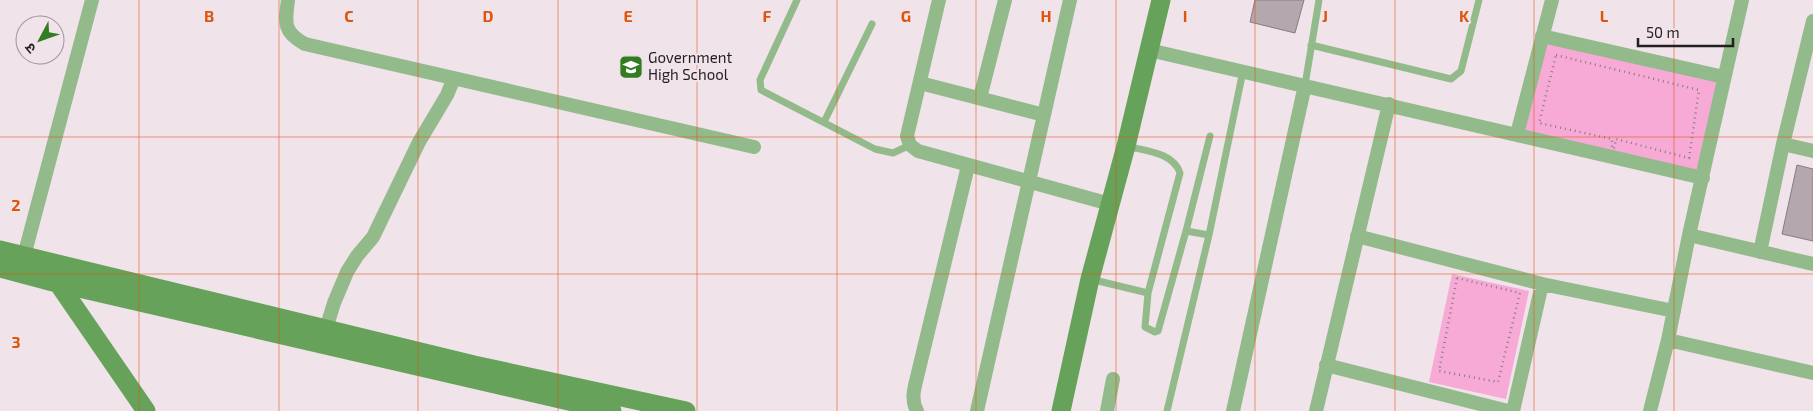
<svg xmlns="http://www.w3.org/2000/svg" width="1813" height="411" viewBox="0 0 1813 411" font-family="'Exo 2','Noto Sans Devanagari',sans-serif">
  <rect width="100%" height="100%" fill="#f0e3ea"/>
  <path fill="#f7aad5" d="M 1542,36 L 1724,77 L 1703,178 L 1517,134 Z
    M 1452,274 L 1529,291 L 1506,399 L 1429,382 Z"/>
  <path fill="#b4a7ad" stroke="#887c82" d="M 1255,0 L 1304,0 L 1295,33 L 1250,22 Z
    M 1797,165 L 1813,169 L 1813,241 L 1782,234 Z"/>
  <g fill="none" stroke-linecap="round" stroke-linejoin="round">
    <path stroke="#857c80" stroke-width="2.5" stroke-dasharray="1 4" stroke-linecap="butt" d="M 1556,55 L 1699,90 L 1689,158 L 1616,139 L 1612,157 L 1612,139 L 1539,123 Z
      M 1457,278 L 1520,293 L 1498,382 L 1439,371 Z"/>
    <path stroke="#92ba8a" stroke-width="7" d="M 797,0 L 760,80 L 761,90 L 875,149 L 893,153 L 910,145
      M 1311,45 L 1451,79 L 1461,71 L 1479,0
      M 1305,85 L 1319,0
      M 824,122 L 872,24
      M 1126,146 C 1145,151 1173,152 1180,173 L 1148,293
      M 1209,235 L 1186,231 L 1210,136
      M 1090,279 L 1148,293 L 1145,327 L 1155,332 L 1158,331 L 1186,231
      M 1167,411 L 1209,235 L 1243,71"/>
    <path stroke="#92ba8a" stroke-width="14" d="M 288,0 C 285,23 283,32 305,44 L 754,147
      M 939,0 L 907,136 L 910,145 L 918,151 L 1110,204
      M 1542,36 L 1724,77
      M 1149,50 L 1703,178
      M 920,83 L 1044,115
      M 980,98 L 1005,0
      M 1517,134 L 1552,0
      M 1783,144 L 1813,151
      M 1689,235 L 1813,264
      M 1357,236 L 1542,284 L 1674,311
      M 1760,252 L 1783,144 L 1813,21
      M 24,256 L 92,0
      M 326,329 L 334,303 L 347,272 L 357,256 L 373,237 L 419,142 L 447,95 L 454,78
      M 1668,340 L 1813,373
      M 1326,365 L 1508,411
      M 917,411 C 910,399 915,386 918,373 L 968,166
      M 977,411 L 1070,0
      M 1107,411 L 1113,379
      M 1233,411 L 1305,85
      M 1316,411 L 1389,104
      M 1513,411 L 1542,284
      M 1650,411 L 1668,340 L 1689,235 L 1742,0"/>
    <path stroke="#66a25a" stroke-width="19" d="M 0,250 L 474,365 L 686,411
      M 0,268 L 53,282 L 612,411
      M 59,278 L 58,283 L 146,411
      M 1061,411 L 1090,279 L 1126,146 L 1161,0"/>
  </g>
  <path fill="none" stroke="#de560d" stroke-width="1" stroke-opacity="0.55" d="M 139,0 L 139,411M 279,0 L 279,411M 418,0 L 418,411M 558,0 L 558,411M 697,0 L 697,411M 837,0 L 837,411M 976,0 L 976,411M 1116,0 L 1116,411M 1255,0 L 1255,411M 1395,0 L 1395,411M 1534,0 L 1534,411M 1674,0 L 1674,411M 0,137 L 1813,137M 0,274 L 1813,274"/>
  <defs>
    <g id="school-square" transform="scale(1.25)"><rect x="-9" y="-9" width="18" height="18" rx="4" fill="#327c22" stroke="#f0e3ea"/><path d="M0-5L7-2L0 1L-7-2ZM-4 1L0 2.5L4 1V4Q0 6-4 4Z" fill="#fff"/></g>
  </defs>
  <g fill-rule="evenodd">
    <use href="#school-square" x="631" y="67"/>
  </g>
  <g text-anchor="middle" stroke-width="4" stroke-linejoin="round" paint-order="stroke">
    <g font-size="15" fill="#231e20" stroke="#f0e3ea" text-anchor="start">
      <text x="648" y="63">Government<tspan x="648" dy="17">High School</tspan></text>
    </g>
  </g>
  <g font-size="16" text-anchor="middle" font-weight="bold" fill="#de560d" stroke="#f0e3ea" stroke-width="4" stroke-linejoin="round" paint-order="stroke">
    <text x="209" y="22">B</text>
    <text x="349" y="22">C</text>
    <text x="488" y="22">D</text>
    <text x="628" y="22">E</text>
    <text x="767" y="22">F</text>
    <text x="906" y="22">G</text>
    <text x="1046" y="22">H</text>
    <text x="1185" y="22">I</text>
    <text x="1325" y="22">J</text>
    <text x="1464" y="22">K</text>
    <text x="1604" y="22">L</text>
    <text x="16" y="211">2</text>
    <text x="16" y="348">3</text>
  </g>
  <g transform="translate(40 40) rotate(229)"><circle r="24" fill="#f0e3ea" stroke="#9e9499"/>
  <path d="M0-4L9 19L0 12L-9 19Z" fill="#327c22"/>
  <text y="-8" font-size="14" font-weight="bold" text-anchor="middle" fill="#231e20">उ</text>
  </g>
  <path d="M1638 38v8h95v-8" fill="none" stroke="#231e20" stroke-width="2.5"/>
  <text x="1646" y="38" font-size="15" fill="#231e20" stroke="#f0e3ea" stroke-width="4" paint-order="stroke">50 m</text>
</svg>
